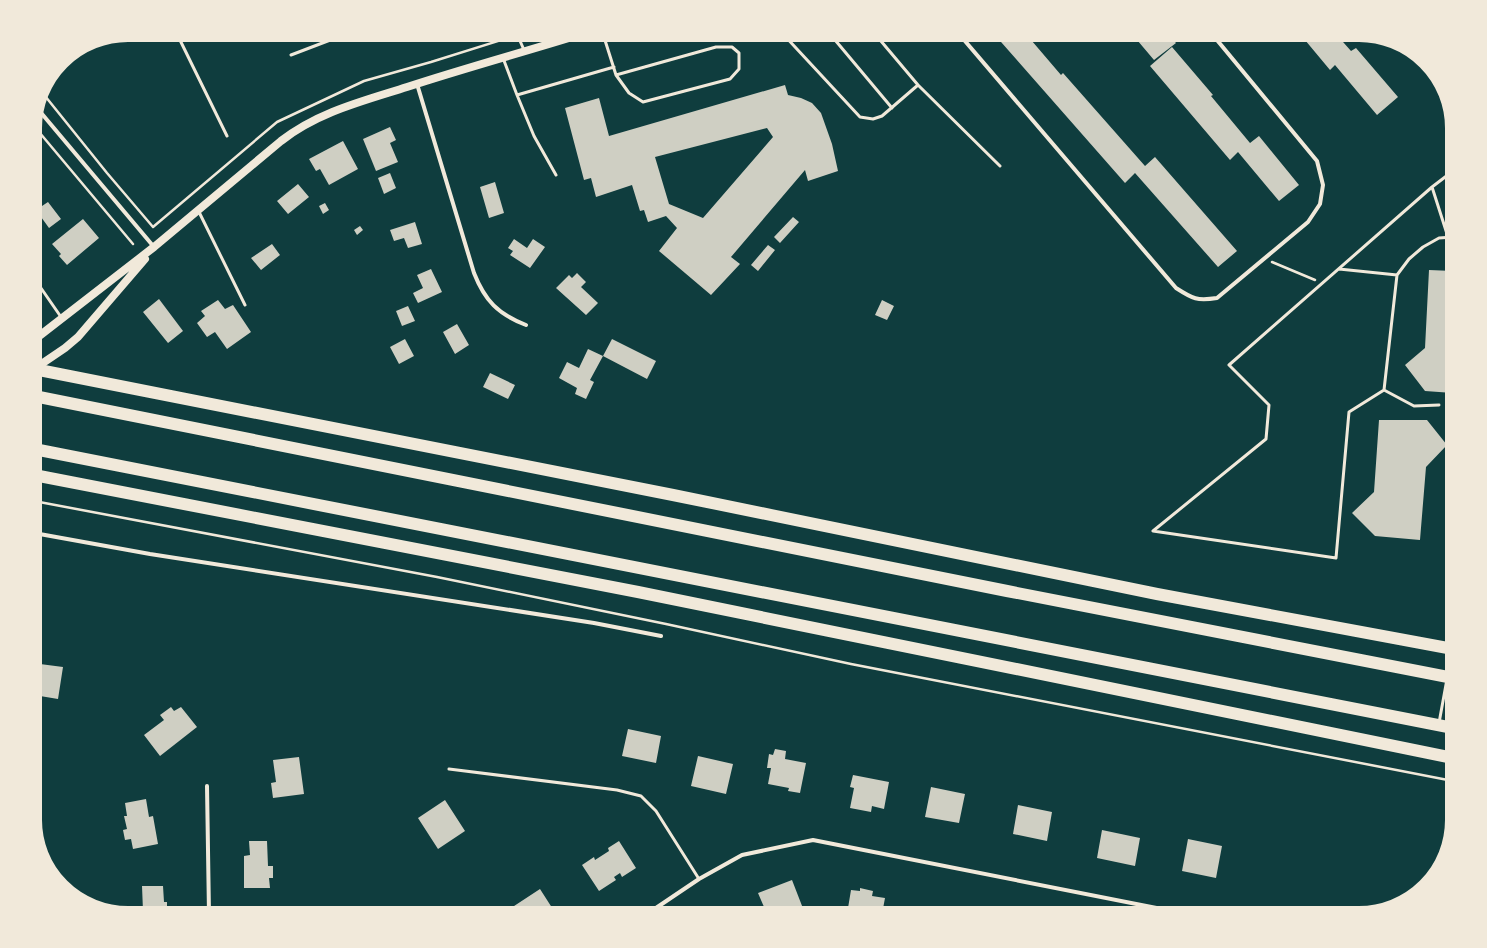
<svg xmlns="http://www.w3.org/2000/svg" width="1487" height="948" viewBox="0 0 1487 948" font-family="Lato,sans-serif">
  <rect width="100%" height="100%" fill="#0f3d3e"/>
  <path fill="#cfcfc3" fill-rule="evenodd" d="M 994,34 L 1026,34 L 1061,75 L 1063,73 L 1145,166 L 1155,157 L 1237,251 L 1218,267 L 1135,173 L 1125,183 Z
    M 1132,34 L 1168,34 L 1176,43 L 1154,60 Z
    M 1300,34 L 1336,34 L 1351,51 L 1356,48 L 1398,97 L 1377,115 L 1335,65 L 1330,70 Z
    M 1172,47 L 1213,95 L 1211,96 L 1250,143 L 1259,136 L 1299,185 L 1279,201 L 1238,152 L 1230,160 L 1150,66 Z
    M 785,85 L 788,95 L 801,98 L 812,103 L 821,113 L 832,144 L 838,171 L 808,181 L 805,170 L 731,257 L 740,264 L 711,295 L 659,251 L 677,228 L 666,216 L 648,222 L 644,210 L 640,211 L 632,185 L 596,197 L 591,178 L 584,180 L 565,108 L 599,98 L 609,136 ZM 767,128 L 773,137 L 703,218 L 669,204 L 655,157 Z
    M 390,127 L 396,140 L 390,143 L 398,162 L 376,171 L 363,139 Z
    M 343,141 L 358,169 L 329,185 L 320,169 L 316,171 L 309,159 Z
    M 390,173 L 396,188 L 384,194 L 378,178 Z
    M 495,182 L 504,213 L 489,218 L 480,187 Z
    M 298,184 L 309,197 L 288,214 L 277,201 Z
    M 48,202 L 61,219 L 49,228 L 36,210 Z
    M 325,203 L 329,210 L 323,214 L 319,206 Z
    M 793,217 L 799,222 L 780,243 L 774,237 Z
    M 83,219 L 99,238 L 67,265 L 59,256 L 61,254 L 52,244 Z
    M 415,222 L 422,244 L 408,248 L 404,238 L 394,241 L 390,230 Z
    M 360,226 L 363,230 L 357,235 L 354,230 Z
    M 514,239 L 527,248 L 533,239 L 545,247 L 530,268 L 510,255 L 513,251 L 508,248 Z
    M 272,244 L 280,255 L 261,270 L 251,258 Z
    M 768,245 L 775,250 L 758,271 L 751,265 Z
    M 431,269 L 442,292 L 418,303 L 413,293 L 423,288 L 417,275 Z
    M 1429,270 L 1453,271 L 1453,393 L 1425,391 L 1405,365 L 1425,348 Z
    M 577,273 L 586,282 L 581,287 L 598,303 L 586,315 L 556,288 L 569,275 L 572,278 Z
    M 159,299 L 183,331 L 168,343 L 143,312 Z
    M 218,300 L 225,309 L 233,305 L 251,332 L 227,349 L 215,332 L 207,337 L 197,323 L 205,316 L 201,311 Z
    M 882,300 L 894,306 L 887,320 L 875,315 Z
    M 408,306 L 415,321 L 402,326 L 396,311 Z
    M 457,324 L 469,345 L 455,354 L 443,332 Z
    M 405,339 L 414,356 L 399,364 L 390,347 Z
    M 612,339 L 656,361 L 647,379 L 603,356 Z
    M 588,349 L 603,356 L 590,380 L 594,382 L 586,399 L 575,394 L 577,388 L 559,378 L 567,362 L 579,368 Z
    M 490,373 L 515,385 L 508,399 L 483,387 Z
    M 1379,420 L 1427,420 L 1447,445 L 1426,467 L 1420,540 L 1375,536 L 1352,513 L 1374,492 Z
    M 40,664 L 63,667 L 58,699 L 34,695 L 35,673 L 39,673 Z
    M 171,707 L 174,711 L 181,707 L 197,727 L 160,756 L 144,735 L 164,720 L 160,715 Z
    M 628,729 L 661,736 L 656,763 L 622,756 Z
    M 775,749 L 786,751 L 785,759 L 806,763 L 800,793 L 788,791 L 789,788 L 768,784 L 771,768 L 767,768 L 769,754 L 773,755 Z
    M 698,756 L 733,764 L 726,794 L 691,786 Z
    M 299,757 L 304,794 L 273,798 L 271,783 L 276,782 L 273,760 Z
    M 853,775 L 889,782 L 884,809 L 872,806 L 871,812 L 850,808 L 854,788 L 850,787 Z
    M 931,787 L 965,794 L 959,823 L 925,817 Z
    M 146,799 L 149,817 L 153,816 L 158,844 L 133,849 L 131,839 L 125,840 L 123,830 L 127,829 L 124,816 L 127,816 L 125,803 Z
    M 445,800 L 465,831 L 438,849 L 418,818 Z
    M 1018,805 L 1052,812 L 1047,841 L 1013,834 Z
    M 1102,830 L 1140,838 L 1135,866 L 1097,858 Z
    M 1188,839 L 1222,846 L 1216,878 L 1182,871 Z
    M 249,841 L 267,841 L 268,866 L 273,866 L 273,878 L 269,878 L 270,888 L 244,888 L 244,856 L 250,855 Z
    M 619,841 L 636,868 L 622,877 L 620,873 L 614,877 L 616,880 L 599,891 L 582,865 L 594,857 L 595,860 L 609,851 L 608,848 Z
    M 792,880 L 804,911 L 797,914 L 767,914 L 758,893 Z
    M 142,886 L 163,886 L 164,902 L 167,902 L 167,914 L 138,914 L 137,911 L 143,911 Z
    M 860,888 L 873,891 L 872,896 L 885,898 L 882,914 L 847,914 L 851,890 L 860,891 Z
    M 540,889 L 556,914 L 515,914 L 511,908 Z
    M 950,906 L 986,913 L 986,914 L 949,914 Z"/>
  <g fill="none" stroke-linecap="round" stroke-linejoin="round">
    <path stroke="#f1e9da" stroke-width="2.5" d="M 41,91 L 107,173 L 153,227 L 277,122 L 364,81 L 431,62 L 511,37
      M 34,126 L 133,244
      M 1272,262 L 1315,280
      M 34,501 L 437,577 L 666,624 L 851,664 L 1453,781"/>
    <path stroke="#f1e9da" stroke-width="3" d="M 177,34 L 227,136
      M 517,34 L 524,50
      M 603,34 L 616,75 L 629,93 L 643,102 L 730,79 L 739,69 L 739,53 L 732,47 L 716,47 L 616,75
      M 783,34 L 860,117 L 873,119 L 882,116 L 918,85 L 875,34
      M 830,34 L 892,108
      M 291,55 L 346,34
      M 503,58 L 517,95
      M 918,85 L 1000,166
      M 556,175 L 534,136 L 517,95 L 614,67
      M 1432,187 L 1453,171
      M 199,212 L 245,305
      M 1448,237 L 1432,187 L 1229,365 L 1269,405 L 1266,439 L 1153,531 L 1336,558 L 1349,412 L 1384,390 L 1397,275 L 1409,259 L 1423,247 L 1439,238 L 1453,237
      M 1339,269 L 1397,275
      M 34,278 L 61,317
      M 1384,390 L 1414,406 L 1439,405
      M 1439,723 L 1447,679
      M 449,769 L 617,790 L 641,796 L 656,811 L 699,879"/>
    <path stroke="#f1e9da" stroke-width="4" d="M 959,34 L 1176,288 C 1193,299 1197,301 1217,298 L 1308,222 L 1320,204 L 1323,185 L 1317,161 L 1212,34
      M 417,84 L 474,273 C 485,301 498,314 526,325
      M 37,108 L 154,247
      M 34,533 L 150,554 L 594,623 L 661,636
      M 207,786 L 209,914
      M 647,914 L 699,879 L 742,855 L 813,840 L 1187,914"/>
    <path stroke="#f1e9da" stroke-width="8" d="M 34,340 L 154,247 L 281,141 C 318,112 363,101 407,87 C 465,68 524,52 582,34
      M 34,369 L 65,348 L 78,337 L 145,259"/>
    <path stroke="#f1e9da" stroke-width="12" d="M 34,369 L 673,495 L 1157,594 L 1453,649
      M 34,396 L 1007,591 L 1453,678
      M 34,449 L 1453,728
      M 34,475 L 638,592 L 1453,758"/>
  </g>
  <path d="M0 0H1487V948H0ZM128 41H1359A87 87 0 0 1 1446 128V820A87 87 0 0 1 1359 907H128A87 87 0 0 1 41 820V128A87 87 0 0 1 128 41Z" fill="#f1e9da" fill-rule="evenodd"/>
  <path fill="none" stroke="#f1e9da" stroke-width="2" d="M128 41H1359A87 87 0 0 1 1446 128V820A87 87 0 0 1 1359 907H128A87 87 0 0 1 41 820V128A87 87 0 0 1 128 41Z"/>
</svg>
